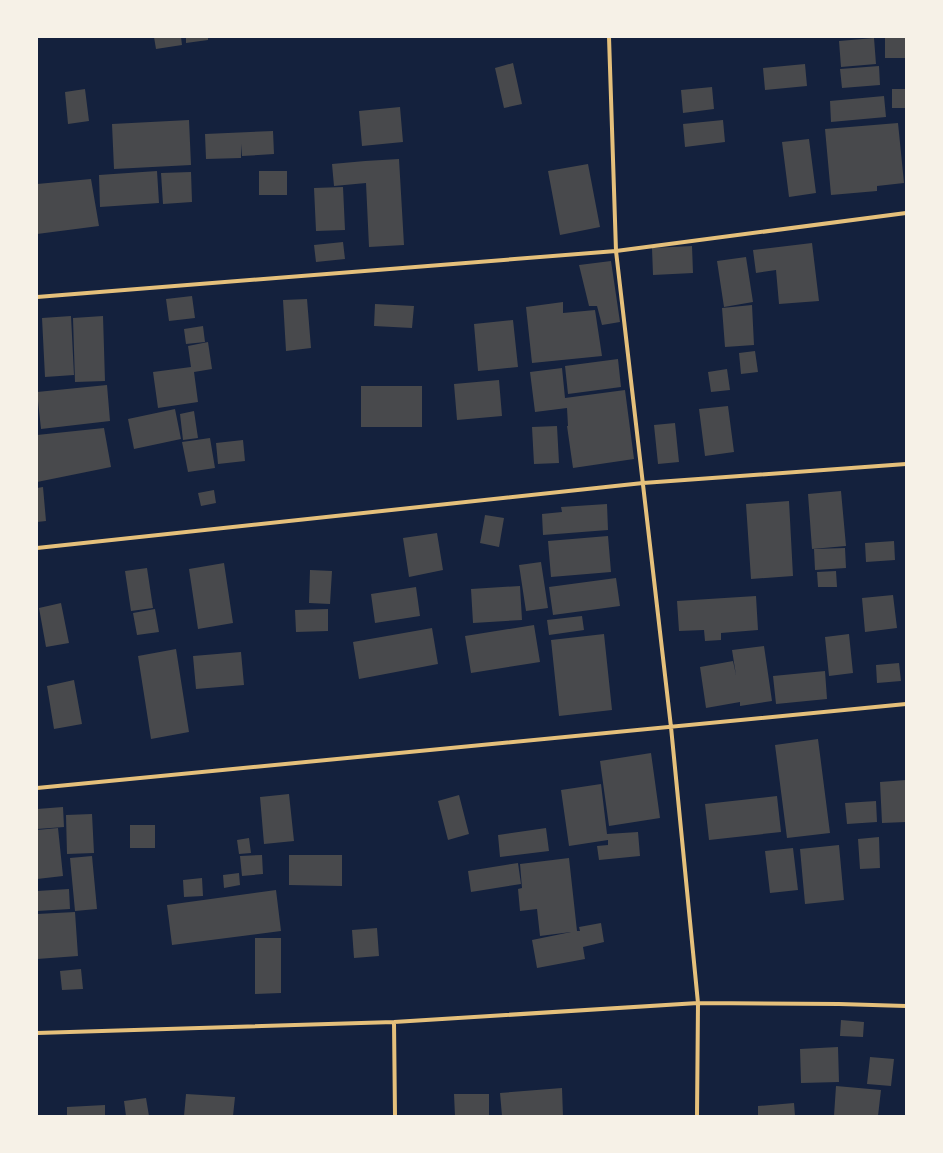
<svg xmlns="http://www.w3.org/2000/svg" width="943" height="1153" viewBox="0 0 943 1153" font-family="'Fira Sans Condensed',sans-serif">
  <rect width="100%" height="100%" fill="#14213d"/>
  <path fill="#48494c" d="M 154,37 L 181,37 L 182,45 L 156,49 Z
    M 186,37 L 208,37 L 208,40 L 186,43 Z
    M 885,37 L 906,37 L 906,58 L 885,58 Z
    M 874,38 L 876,64 L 841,67 L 839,41 Z
    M 513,63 L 522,104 L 504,108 L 495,68 Z
    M 805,64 L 807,86 L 765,90 L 763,68 Z
    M 879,66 L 880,85 L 842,88 L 840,69 Z
    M 712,87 L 714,109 L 683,113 L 681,90 Z
    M 85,89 L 89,121 L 68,124 L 65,92 Z
    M 892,89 L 906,89 L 906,108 L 892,108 Z
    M 884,96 L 886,117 L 831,122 L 830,101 Z
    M 400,107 L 403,142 L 362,146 L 359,111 Z
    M 189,120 L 191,165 L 114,169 L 112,124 Z
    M 723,120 L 725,142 L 685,147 L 683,124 Z
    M 898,123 L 904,183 L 877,186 L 877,191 L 831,195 L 825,129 Z
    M 273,131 L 274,154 L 242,156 L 241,144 L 241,158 L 206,159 L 205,134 Z
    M 809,139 L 816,193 L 789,197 L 782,142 Z
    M 399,159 L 404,245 L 369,247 L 366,183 L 334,186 L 332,164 L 365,161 L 366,168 L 365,161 Z
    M 588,164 L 600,227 L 560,235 L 548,171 Z
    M 157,171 L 159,203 L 100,207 L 99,175 Z
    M 259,171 L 287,171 L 287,195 L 259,195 Z
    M 191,172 L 192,202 L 163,204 L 161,173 Z
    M 91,179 L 99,226 L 37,234 L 37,184 Z
    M 343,187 L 345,230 L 316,231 L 314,188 Z
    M 343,242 L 345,259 L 316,262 L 314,245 Z
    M 812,243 L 819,301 L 779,304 L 776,270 L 756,273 L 753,250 Z
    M 692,246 L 693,273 L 653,275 L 652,248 Z
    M 746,257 L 753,302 L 724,307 L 717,261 Z
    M 611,261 L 620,322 L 602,325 L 597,306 L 589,306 L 579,265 Z
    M 192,296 L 195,318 L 169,321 L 166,299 Z
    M 307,299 L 311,348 L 286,351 L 283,300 Z
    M 563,302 L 563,313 L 595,310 L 602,356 L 532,363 L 526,307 Z
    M 375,304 L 414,306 L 412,328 L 374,326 Z
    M 752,305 L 754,345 L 725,347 L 722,308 Z
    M 71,316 L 74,375 L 45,377 L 42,318 Z
    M 103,316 L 105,381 L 75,382 L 73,318 Z
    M 513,320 L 518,367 L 478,371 L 474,324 Z
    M 203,326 L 205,342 L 186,344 L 184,329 Z
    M 208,342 L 212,369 L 194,372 L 198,402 L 158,408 L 153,372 L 191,367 L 188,346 Z
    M 755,351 L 758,372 L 741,374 L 739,353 Z
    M 618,359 L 621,387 L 568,394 L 565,366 Z
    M 562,368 L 565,398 L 625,390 L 634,459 L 573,468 L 567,426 L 568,426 L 567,408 L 535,412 L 530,372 Z
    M 727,369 L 730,390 L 711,392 L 708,372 Z
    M 499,380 L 502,416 L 457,420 L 454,384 Z
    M 107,385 L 110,421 L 41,429 L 37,392 Z
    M 361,386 L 422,386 L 422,427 L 361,427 Z
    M 728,406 L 734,452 L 705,456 L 699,409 Z
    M 175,409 L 181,439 L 134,449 L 128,419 Z
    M 194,411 L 198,438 L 183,440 L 180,414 Z
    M 675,423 L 679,462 L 658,464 L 654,425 Z
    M 557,426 L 559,463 L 534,464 L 532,427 Z
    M 104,428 L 111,467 L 37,482 L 37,435 Z
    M 210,438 L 215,468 L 188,472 L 182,442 Z
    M 243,440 L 245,461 L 218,464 L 216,443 Z
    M 43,487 L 46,521 L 37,522 L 37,488 Z
    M 214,490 L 216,503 L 201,506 L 198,493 Z
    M 841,491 L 846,546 L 812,549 L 808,494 Z
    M 789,501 L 793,576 L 751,579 L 746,504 Z
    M 607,504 L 608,530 L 543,535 L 542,514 L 562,512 L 561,507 Z
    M 485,515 L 504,518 L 499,547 L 480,543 Z
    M 437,533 L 443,570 L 409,577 L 403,538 Z
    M 608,536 L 611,572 L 551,577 L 548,541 Z
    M 894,541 L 895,560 L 866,562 L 865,543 Z
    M 845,548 L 846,568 L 815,570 L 814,549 Z
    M 541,562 L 548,608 L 526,611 L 519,565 Z
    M 224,563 L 233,623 L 198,629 L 189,569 Z
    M 147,568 L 153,608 L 131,611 L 125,571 Z
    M 310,570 L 332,571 L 330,604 L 309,603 Z
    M 836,571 L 837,587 L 818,587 L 817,572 Z
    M 616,578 L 620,606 L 553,615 L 549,587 Z
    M 520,586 L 522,620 L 473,623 L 471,589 Z
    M 416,587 L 420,616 L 375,623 L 371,594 Z
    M 893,595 L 897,628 L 865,632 L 862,598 Z
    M 756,596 L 758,630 L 721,633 L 721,640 L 705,641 L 704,630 L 679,631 L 677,601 Z
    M 61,603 L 69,643 L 46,647 L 39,608 Z
    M 155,609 L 159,632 L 137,635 L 133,613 Z
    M 328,609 L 328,631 L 296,632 L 295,610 Z
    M 582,616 L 584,630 L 549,635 L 547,620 Z
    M 534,625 L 540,662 L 471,673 L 465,636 Z
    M 432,628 L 438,664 L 359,679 L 353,642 Z
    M 604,634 L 612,710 L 559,716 L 551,640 Z
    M 849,634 L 853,673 L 829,676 L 825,637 Z
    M 764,646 L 772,701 L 740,706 L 740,702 L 706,708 L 700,667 L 733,661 L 736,675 L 732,650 Z
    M 176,649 L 189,732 L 151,739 L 138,656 Z
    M 241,652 L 244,685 L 196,689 L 193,656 Z
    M 899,663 L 901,681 L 877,683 L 876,665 Z
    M 825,671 L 827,699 L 776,704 L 773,676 Z
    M 74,680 L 82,724 L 54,729 L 47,686 Z
    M 818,739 L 830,833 L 787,838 L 775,745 Z
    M 651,753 L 660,818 L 609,826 L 600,761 Z
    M 906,780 L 906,822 L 882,823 L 880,782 Z
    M 601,784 L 607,834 L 638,832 L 640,856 L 599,860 L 597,846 L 608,845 L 608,840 L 569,846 L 561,790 Z
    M 289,794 L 294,841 L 264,844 L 260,797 Z
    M 459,795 L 469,834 L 448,840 L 438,801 Z
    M 777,796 L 781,832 L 709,840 L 705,804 Z
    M 876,801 L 877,822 L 847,824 L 845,803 Z
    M 63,807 L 64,827 L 37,829 L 37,809 Z
    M 92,814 L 94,853 L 67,854 L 66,815 Z
    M 130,825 L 155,825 L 155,848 L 130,848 Z
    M 58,828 L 63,876 L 37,879 L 37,830 Z
    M 546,828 L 549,851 L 500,857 L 498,835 Z
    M 879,837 L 880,868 L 860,869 L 858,839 Z
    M 249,838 L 251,853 L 239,854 L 237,840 Z
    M 839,845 L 844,900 L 805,904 L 800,849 Z
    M 793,848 L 798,890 L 770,893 L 765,851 Z
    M 262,855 L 263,874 L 242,876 L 240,856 Z
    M 289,855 L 342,855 L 342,886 L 289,885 Z
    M 92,856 L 97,909 L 75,911 L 70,858 Z
    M 569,858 L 577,931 L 580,931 L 579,927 L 601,923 L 604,942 L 583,947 L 585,959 L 537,968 L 532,940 L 571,932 L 540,936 L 537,909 L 520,911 L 518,889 L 522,888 L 520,864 Z
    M 518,863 L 521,884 L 471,892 L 468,871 Z
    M 239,873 L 240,885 L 224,888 L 223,875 Z
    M 202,878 L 203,896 L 184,897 L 183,880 Z
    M 69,889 L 70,909 L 37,911 L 37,891 Z
    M 276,890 L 281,931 L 172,945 L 167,905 Z
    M 75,912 L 78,956 L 37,959 L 37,914 Z
    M 377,928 L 379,956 L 354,958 L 352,930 Z
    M 255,938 L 281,938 L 281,993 L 255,994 Z
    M 81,969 L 83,989 L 62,990 L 60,971 Z
    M 841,1020 L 864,1022 L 863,1037 L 840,1036 Z
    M 838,1047 L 839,1082 L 801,1083 L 800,1049 Z
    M 870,1057 L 894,1059 L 891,1086 L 867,1084 Z
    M 836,1086 L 881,1090 L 878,1116 L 834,1116 Z
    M 562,1088 L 563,1116 L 502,1116 L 500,1093 Z
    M 186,1094 L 235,1097 L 233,1116 L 184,1116 Z
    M 454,1094 L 489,1094 L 489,1116 L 455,1116 Z
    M 146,1098 L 149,1116 L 126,1116 L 124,1101 Z
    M 794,1103 L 795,1116 L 758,1116 L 758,1106 Z
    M 105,1105 L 105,1116 L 67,1116 L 67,1107 Z"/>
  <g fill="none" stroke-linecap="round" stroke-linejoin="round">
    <path stroke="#e5c07b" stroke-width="4" d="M 609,37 L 616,251 L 671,727 L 698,1003 L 697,1116
      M 37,297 L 616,251 L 906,213
      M 37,548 L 643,483 L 906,464
      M 37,788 L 906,704
      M 394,1022 L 395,1116
      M 37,1033 L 394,1022 L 698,1003 L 839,1004 L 906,1006"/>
  </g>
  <rect width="943" height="1153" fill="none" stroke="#f6f1e7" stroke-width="76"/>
</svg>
